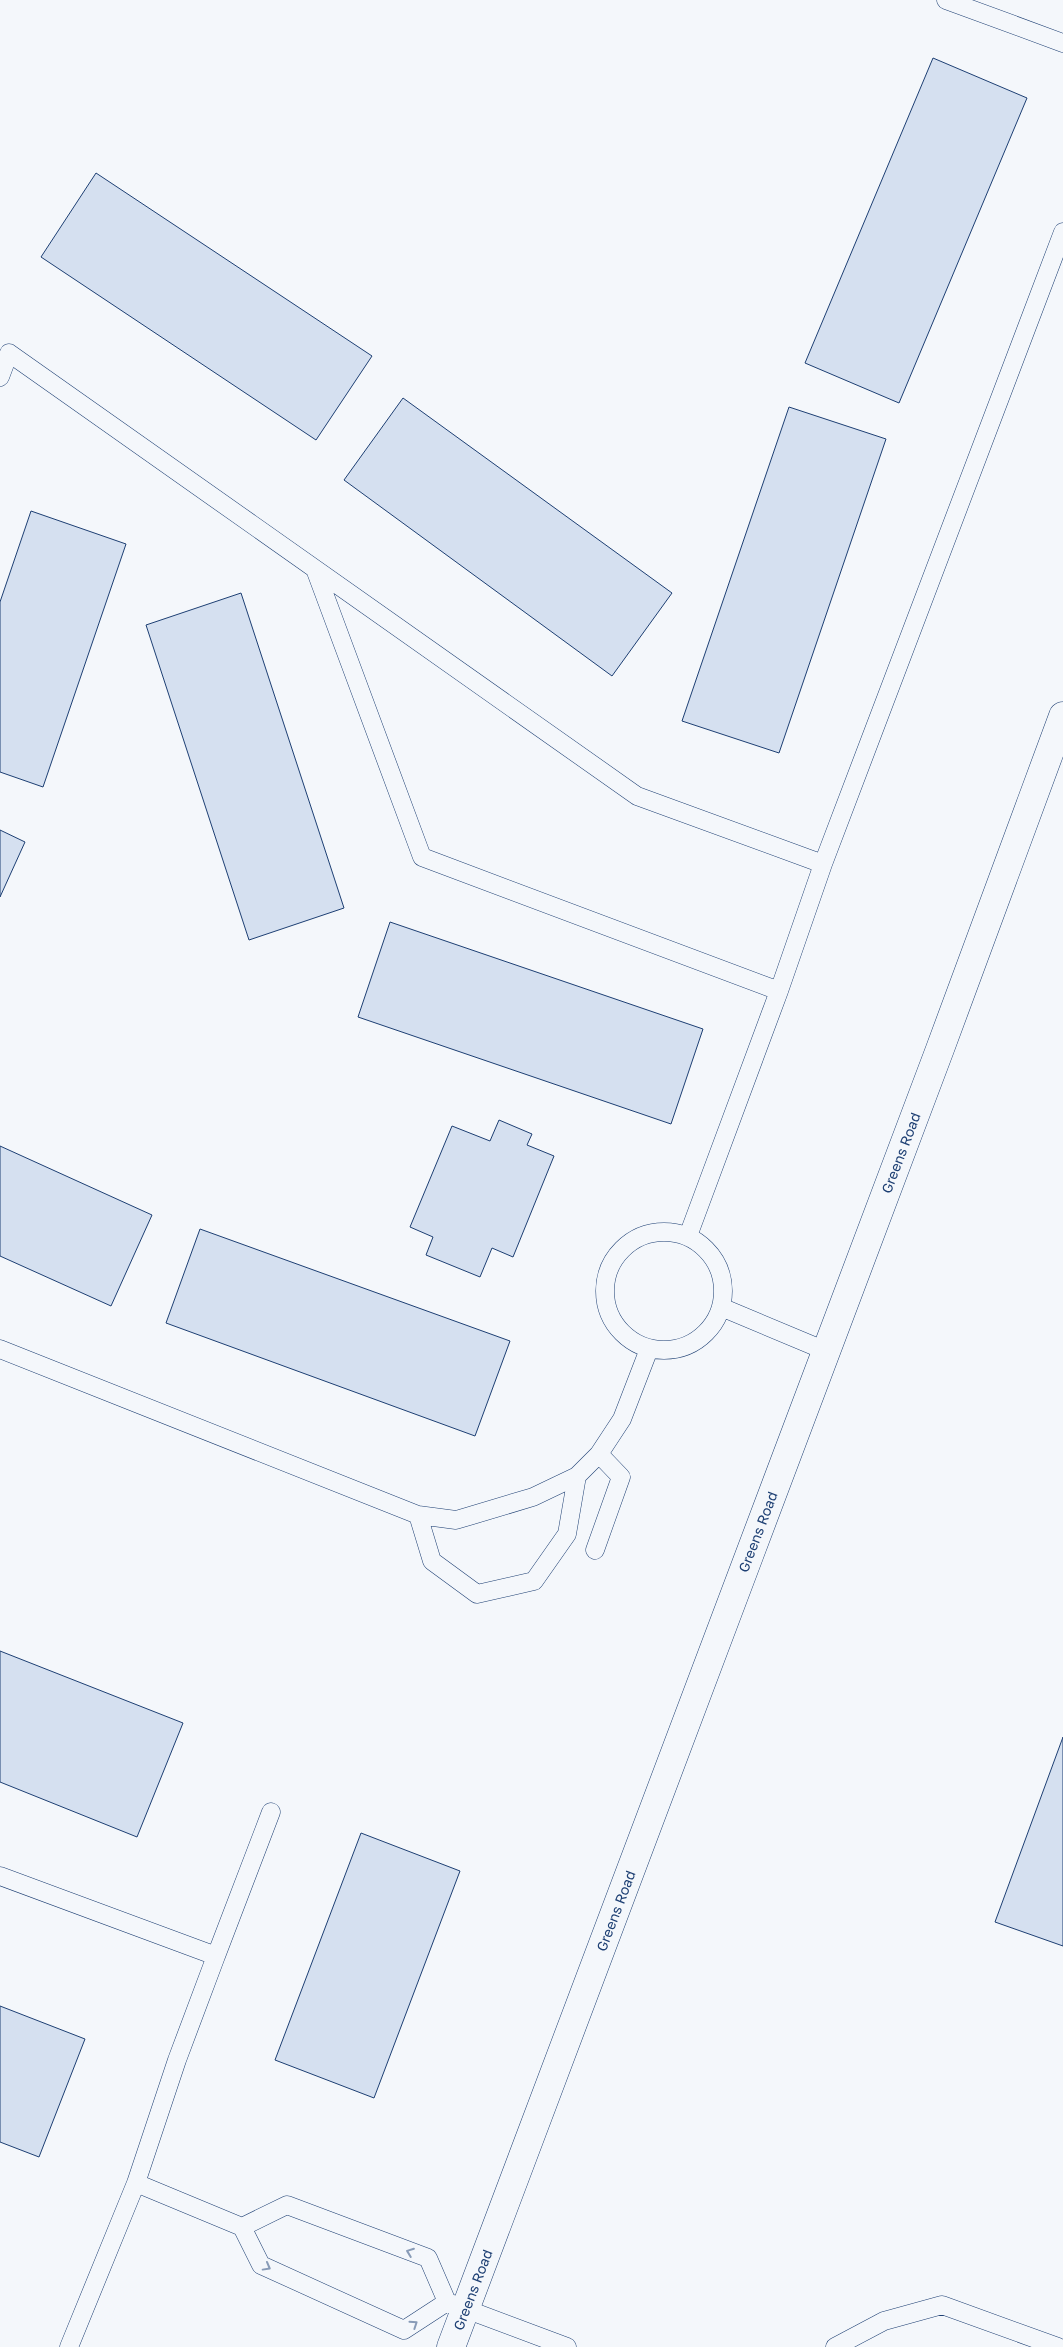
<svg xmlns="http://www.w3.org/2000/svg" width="1063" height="2347" viewBox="0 0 1063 2347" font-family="'Golos Text',sans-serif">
  <rect width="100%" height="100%" fill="#f4f7fb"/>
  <path fill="#d5e0f0" stroke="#1d3f73" d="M 933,58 L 1027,98 L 899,403 L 805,363 Z
    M 96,173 L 372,356 L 316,440 L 41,257 Z
    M 403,398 L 672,593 L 612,676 L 344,480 Z
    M 789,407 L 886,439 L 779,753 L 682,721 Z
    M 31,511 L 126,544 L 43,787 L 0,772 L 0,602 Z
    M 241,593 L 344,908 L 249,940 L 146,625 Z
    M 0,830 L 25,842 L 0,897 Z
    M 390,922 L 703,1029 L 671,1124 L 358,1017 Z
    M 499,1120 L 532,1134 L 527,1145 L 554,1156 L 513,1257 L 492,1248 L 480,1277 L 426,1255 L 433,1237 L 410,1227 L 452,1126 L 490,1141 Z
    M 0,1146 L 152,1215 L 111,1306 L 0,1256 Z
    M 200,1229 L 510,1341 L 475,1436 L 166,1323 Z
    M 0,1651 L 183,1723 L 137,1837 L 0,1782 Z
    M 1063,1737 L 1063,1946 L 995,1922 Z
    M 361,1833 L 460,1871 L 374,2098 L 275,2060 Z
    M 0,2006 L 85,2039 L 39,2157 L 0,2142 Z"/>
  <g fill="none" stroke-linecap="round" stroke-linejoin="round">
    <g stroke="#1d3f73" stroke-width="19">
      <path id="service" d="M 946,0 L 1063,43
        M 0,377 L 9,353 L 637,796 L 823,864
        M 315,569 L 422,857 L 779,991
        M605 1291a59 59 0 1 1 118 0a59 59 0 1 1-118 0Z
        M 688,1236 L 779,991 L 823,864 L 1063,232
        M 721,1307 L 826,1351
        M 0,1349 L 418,1515 L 456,1520 L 533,1497 L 577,1476 L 599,1454 L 622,1419 L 649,1349
        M 418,1515 L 432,1561 L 477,1594 L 534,1581 L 567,1534 L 577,1476
        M 595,1550 L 621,1477 L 599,1454
        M 0,1876 L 216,1956 L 177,2060 L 136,2183 L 69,2347
        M 216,1956 L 271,1812
        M 136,2183 L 242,2227 L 261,2265 L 404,2330 L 447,2302
        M 242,2227 L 287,2205 L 428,2258 L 447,2302 L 567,2347
        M 835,2347 L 884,2321 L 942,2305 L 1058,2347"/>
    </g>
    <g stroke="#1d3f73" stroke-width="29">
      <path id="secondary" d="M 451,2347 L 940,1049 L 1063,716"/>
    </g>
    <use href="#service" stroke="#f4f7fb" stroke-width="18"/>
    <use href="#secondary" stroke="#f4f7fb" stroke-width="28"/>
  </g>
  <defs><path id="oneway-chevron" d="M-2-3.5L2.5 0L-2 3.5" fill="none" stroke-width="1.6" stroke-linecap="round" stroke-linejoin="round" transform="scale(1.25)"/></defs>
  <g stroke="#889bb7">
    <use href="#oneway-chevron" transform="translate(410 2252) rotate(-159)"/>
    <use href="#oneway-chevron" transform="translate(267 2267) rotate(29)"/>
    <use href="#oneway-chevron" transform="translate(414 2324) rotate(-34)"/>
  </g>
  <g text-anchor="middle" stroke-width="4" stroke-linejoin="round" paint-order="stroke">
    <g font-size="14" fill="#1d3f73" stroke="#f4f7fb">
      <text transform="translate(901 1153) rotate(-69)" y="5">Greens Road</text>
      <text transform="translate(758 1532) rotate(-69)" y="5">Greens Road</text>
      <text transform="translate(616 1911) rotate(-69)" y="5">Greens Road</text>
      <text transform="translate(473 2290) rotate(-69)" y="5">Greens Road</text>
    </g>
  </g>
</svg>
